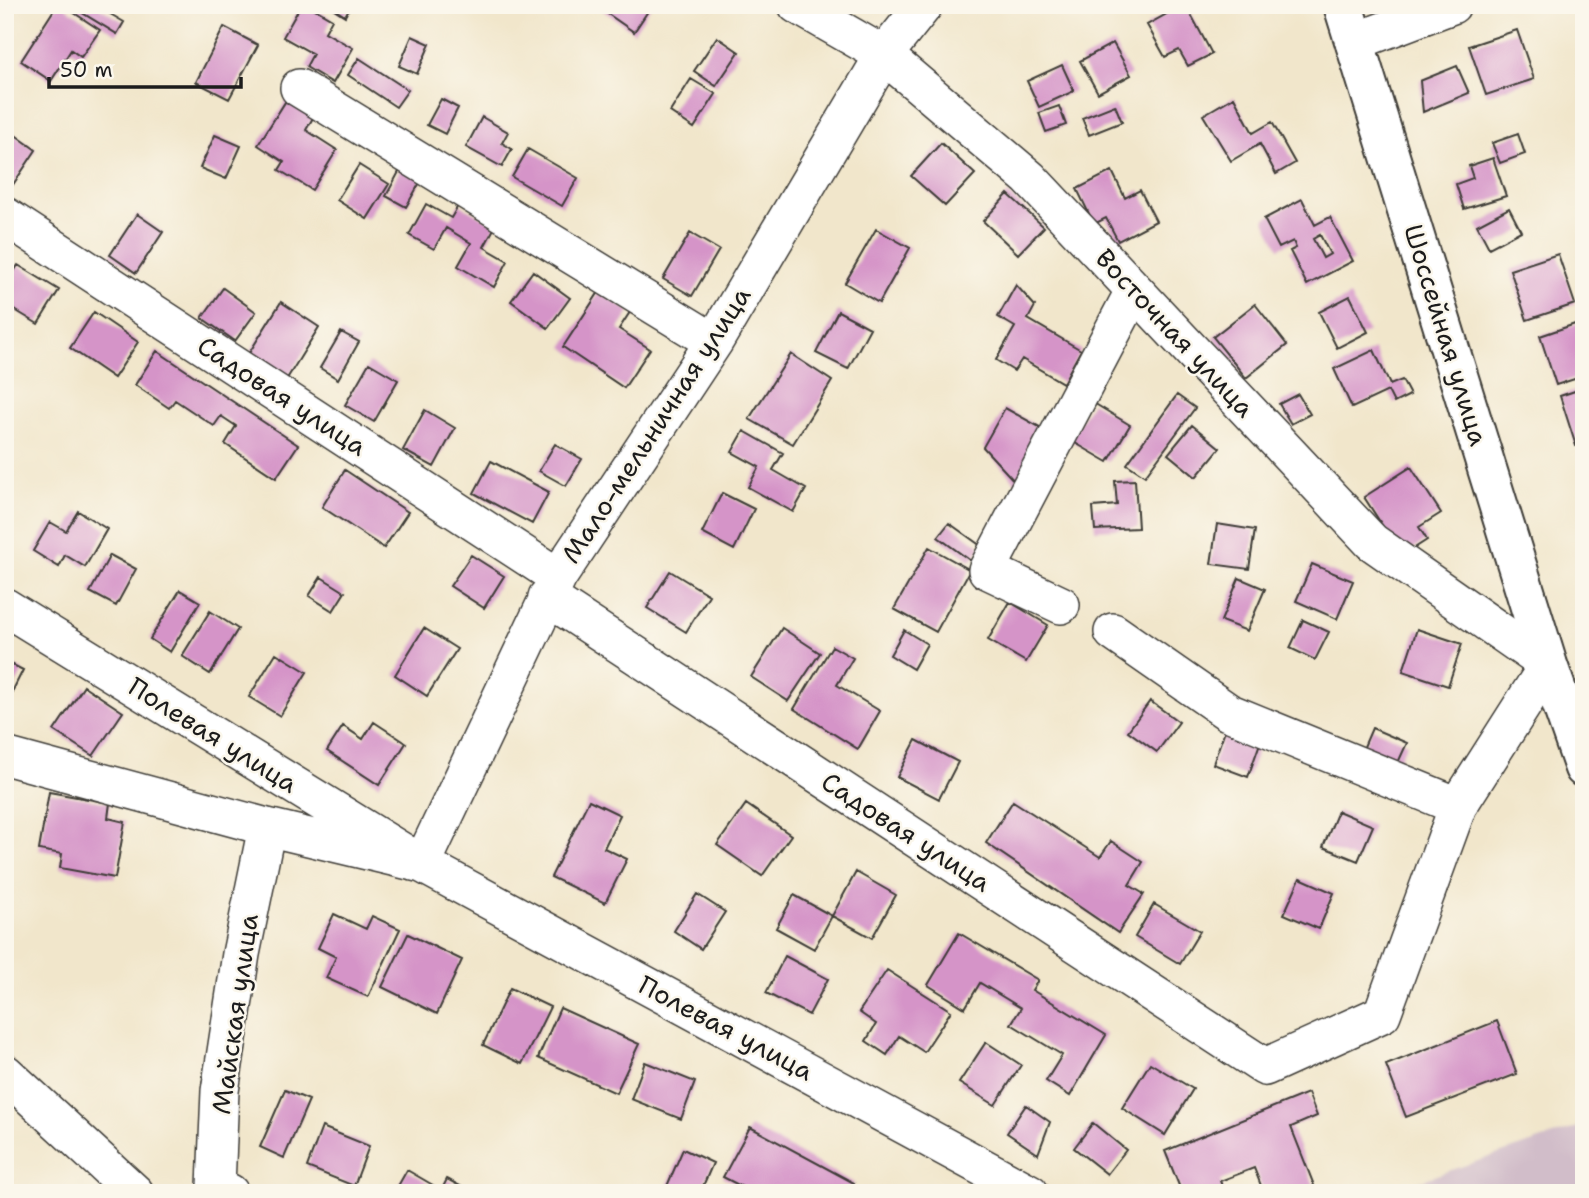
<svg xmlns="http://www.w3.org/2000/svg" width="1589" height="1198" viewBox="0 0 1589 1198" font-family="'Shantell Sans',sans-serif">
  <rect width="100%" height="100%" fill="#fbf7ec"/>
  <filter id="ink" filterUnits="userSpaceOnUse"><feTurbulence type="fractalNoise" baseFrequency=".0143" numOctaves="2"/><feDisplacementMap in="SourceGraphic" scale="14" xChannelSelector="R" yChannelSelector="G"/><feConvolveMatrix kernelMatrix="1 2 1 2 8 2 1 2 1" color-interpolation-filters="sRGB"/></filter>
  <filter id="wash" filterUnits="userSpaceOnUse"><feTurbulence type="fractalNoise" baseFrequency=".00686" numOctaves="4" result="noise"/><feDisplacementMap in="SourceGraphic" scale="28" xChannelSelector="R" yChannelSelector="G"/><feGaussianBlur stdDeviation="1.57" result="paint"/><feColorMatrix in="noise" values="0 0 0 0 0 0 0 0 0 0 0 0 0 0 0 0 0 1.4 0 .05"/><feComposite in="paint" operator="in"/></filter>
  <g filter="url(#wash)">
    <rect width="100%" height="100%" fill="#f1e6cb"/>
    <path fill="#d1bdc9" d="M 1584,1125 L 1584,1193 L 1384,1193 Z"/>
    <g id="blocks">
      <path fill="#d594c8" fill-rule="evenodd" d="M 57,5 L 62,5 L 100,30 L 81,57 L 71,50 L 51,81 L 21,61 Z
        M 78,5 L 102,5 L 100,8 L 124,22 L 117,34 L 76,9 Z
        M 301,5 L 308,5 L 332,19 L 325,32 L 353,48 L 333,83 L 306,67 L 313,54 L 283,37 Z
        M 328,5 L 351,5 L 345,16 Z
        M 595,5 L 652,5 L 634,32 Z
        M 1183,5 L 1186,5 L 1212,54 L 1188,66 L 1179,50 L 1165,57 L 1147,25 Z
        M 224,27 L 258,45 L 229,99 L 196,82 Z
        M 1517,30 L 1534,79 L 1486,95 L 1469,46 Z
        M 412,36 L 430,44 L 417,74 L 399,66 Z
        M 717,37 L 739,52 L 716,86 L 694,71 Z
        M 1113,43 L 1131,75 L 1098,93 L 1080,61 Z
        M 359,58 L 408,90 L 396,107 L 348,75 Z
        M 1062,65 L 1074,91 L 1039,107 L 1027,81 Z
        M 1457,66 L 1469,93 L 1423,112 L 1420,81 Z
        M 691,79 L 716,94 L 694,128 L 670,112 Z
        M 1234,97 L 1253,133 L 1272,122 L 1295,163 L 1276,174 L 1260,144 L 1231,161 L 1203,115 Z
        M 287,99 L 314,116 L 306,130 L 337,150 L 312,190 L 279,170 L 284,162 L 258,145 Z
        M 441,99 L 458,108 L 445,134 L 427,125 Z
        M 1115,105 L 1122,122 L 1089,135 L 1082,118 Z
        M 1059,106 L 1066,125 L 1046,132 L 1039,113 Z
        M 482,117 L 508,132 L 502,143 L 512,149 L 502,167 L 466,147 Z
        M 14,134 L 36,150 L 8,192 L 5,190 L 5,147 Z
        M 1518,134 L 1525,154 L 1500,163 L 1492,143 Z
        M 215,135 L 241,146 L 226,179 L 200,168 Z
        M 941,143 L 975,174 L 945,206 L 911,176 Z
        M 528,149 L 578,178 L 562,206 L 512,177 Z
        M 1493,158 L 1506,196 L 1464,209 L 1456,184 L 1473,178 L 1469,166 Z
        M 359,165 L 389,184 L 367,219 L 337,200 Z
        M 401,168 L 422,179 L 406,207 L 386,196 Z
        M 1112,171 L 1125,198 L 1140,190 L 1156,221 L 1118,241 L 1106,218 L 1094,224 L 1077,189 Z
        M 1008,194 L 1044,227 L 1018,254 L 983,221 Z
        M 1302,199 L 1315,225 L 1330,217 L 1353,261 L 1307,285 L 1290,251 L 1296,248 L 1293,241 L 1279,248 L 1264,219 ZM 1320,235 L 1330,254 L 1323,258 L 1313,239 Z
        M 426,204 L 451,218 L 459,204 L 496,225 L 484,247 L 508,261 L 494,287 L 458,266 L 471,243 L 446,228 L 434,249 L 409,235 Z
        M 1509,208 L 1521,231 L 1489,248 L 1477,225 Z
        M 137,214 L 163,232 L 136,273 L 110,255 Z
        M 876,229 L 910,248 L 879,303 L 845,283 Z
        M 690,233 L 719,250 L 692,296 L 663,279 Z
        M 1558,254 L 1575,304 L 1527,320 L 1510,270 Z
        M 18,265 L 59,290 L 38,324 L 5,304 L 5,286 Z
        M 533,271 L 570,298 L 548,328 L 511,301 Z
        M 1016,285 L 1035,306 L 1028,319 L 1081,350 L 1063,383 L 1022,359 L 1014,371 L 996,360 L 1015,327 L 998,317 Z
        M 223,288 L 256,312 L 235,341 L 202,318 Z
        M 599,292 L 630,312 L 619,329 L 650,349 L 624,388 L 563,347 Z
        M 1350,296 L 1368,332 L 1337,348 L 1319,312 Z
        M 281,302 L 319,327 L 285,382 L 246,358 Z
        M 1255,304 L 1287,345 L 1246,378 L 1213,337 Z
        M 838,311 L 870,328 L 848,369 L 816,353 Z
        M 94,312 L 138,342 L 114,378 L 70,348 Z
        M 1584,321 L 1584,376 L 1556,385 L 1540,336 Z
        M 341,332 L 359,342 L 338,379 L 320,368 Z
        M 1374,350 L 1390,385 L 1402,380 L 1410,395 L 1394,403 L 1388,391 L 1352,408 L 1334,369 Z
        M 157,351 L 298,445 L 276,478 L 225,444 L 236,426 L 221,416 L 214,426 L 175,400 L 169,408 L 135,385 Z
        M 791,354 L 832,381 L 793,444 L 749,419 Z
        M 369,363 L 398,380 L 374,422 L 345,405 Z
        M 1584,388 L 1584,443 L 1576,446 L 1560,396 Z
        M 1298,394 L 1310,414 L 1291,424 L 1279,404 Z
        M 1177,395 L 1195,408 L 1145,476 L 1127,464 Z
        M 1092,402 L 1130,425 L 1108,462 L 1070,440 Z
        M 1005,408 L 1045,430 L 1016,483 L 983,447 Z
        M 425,410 L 455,428 L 434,467 L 403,450 Z
        M 1192,425 L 1220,448 L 1196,477 L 1168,454 Z
        M 744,431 L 783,453 L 773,470 L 806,489 L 793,512 L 748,487 L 759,467 L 732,452 Z
        M 555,444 L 582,459 L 566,486 L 539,471 Z
        M 491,461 L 549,492 L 532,524 L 474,493 Z
        M 1411,467 L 1441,513 L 1419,527 L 1427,540 L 1402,556 L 1364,497 Z
        M 345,470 L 408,512 L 384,548 L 322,507 Z
        M 1135,480 L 1138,528 L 1095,530 L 1093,507 L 1117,505 L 1115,481 Z
        M 722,493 L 754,509 L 734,550 L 702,533 Z
        M 78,511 L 107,529 L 85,567 L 65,555 L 59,567 L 33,551 L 50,522 L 66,531 Z
        M 949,523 L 981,546 L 971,561 L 938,537 Z
        M 1217,524 L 1255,530 L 1249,569 L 1211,564 Z
        M 929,547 L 970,570 L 936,632 L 894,609 Z
        M 110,555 L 136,569 L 116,606 L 90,592 Z
        M 471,555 L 504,576 L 484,608 L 450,586 Z
        M 1312,564 L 1353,581 L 1337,619 L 1296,601 Z
        M 670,571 L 709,595 L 686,632 L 647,608 Z
        M 321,577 L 345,592 L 333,611 L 309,596 Z
        M 1239,578 L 1265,589 L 1247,631 L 1221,621 Z
        M 180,590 L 200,602 L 170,652 L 150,639 Z
        M 1010,602 L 1048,625 L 1026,662 L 988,640 Z
        M 210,611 L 238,629 L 210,674 L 182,656 Z
        M 1303,620 L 1329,632 L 1315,660 L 1290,648 Z
        M 424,628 L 457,649 L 427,696 L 395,675 Z
        M 782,628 L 820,653 L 788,701 L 751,677 Z
        M 1417,629 L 1462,644 L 1448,686 L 1403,671 Z
        M 904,630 L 927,644 L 913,669 L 890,655 Z
        M 832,646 L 853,658 L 837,685 L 880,711 L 858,749 L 794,709 Z
        M 276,653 L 307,672 L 280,716 L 249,697 Z
        M 5,661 L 23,670 L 5,706 Z
        M 84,686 L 123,712 L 93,756 L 54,731 Z
        M 1150,701 L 1179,722 L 1157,752 L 1128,731 Z
        M 374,722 L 406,743 L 379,785 L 327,751 L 343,726 L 363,739 Z
        M 1372,728 L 1407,743 L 1391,778 L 1357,763 Z
        M 1225,730 L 1260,743 L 1248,777 L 1213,764 Z
        M 916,740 L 958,762 L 939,799 L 897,777 Z
        M 49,792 L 110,803 L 108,818 L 125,822 L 115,878 L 60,868 L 62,854 L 39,850 Z
        M 589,800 L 620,815 L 604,848 L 627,859 L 605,903 L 551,877 Z
        M 1013,801 L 1100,857 L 1111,841 L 1143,862 L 1129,885 L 1144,894 L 1118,933 L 986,843 Z
        M 746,804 L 791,835 L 762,876 L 717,845 Z
        M 1338,811 L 1373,826 L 1358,861 L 1323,847 Z
        M 856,872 L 896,895 L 872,938 L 832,916 Z
        M 1300,878 L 1334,893 L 1319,929 L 1284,914 Z
        M 697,894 L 725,912 L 701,949 L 674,931 Z
        M 794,895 L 832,916 L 814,949 L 776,928 Z
        M 1154,904 L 1200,931 L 1180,964 L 1135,937 Z
        M 334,914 L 366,929 L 372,916 L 400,929 L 368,997 L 326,978 L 336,957 L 318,948 Z
        M 959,933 L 1038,980 L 1032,990 L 1106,1035 L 1070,1096 L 1046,1081 L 1062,1055 L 1011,1024 L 1021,1008 L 980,983 L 965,1008 L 928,985 Z
        M 408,934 L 462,960 L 437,1014 L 382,987 Z
        M 785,956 L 828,979 L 809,1015 L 766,993 Z
        M 887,970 L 951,1011 L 924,1052 L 899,1036 L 887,1055 L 866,1041 L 876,1024 L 859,1012 Z
        M 510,988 L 550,1007 L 522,1064 L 483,1045 Z
        M 560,1008 L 639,1044 L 616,1093 L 538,1058 Z
        M 1497,1021 L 1517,1074 L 1406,1117 L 1386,1065 Z
        M 986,1042 L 1021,1065 L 995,1105 L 959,1083 Z
        M 645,1062 L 695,1082 L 681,1119 L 631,1099 Z
        M 1150,1063 L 1193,1089 L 1165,1135 L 1122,1108 Z
        M 285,1090 L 309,1100 L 284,1158 L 260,1147 Z
        M 1308,1093 L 1317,1116 L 1291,1127 L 1317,1193 L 1264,1193 L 1254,1168 L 1220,1181 L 1225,1193 L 1182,1193 L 1165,1151 Z
        M 1026,1105 L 1050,1122 L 1038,1154 L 1007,1133 Z
        M 1093,1123 L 1126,1150 L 1107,1174 L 1074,1148 Z
        M 322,1127 L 369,1146 L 354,1186 L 307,1167 Z
        M 750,1127 L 854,1183 L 849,1193 L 754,1193 L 723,1177 Z
        M 683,1149 L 713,1163 L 700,1193 L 664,1193 Z
        M 407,1170 L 438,1188 L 435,1193 L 394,1193 Z
        M 447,1179 L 473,1193 L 440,1193 Z"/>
    </g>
  </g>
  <g filter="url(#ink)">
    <use href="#blocks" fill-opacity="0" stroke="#3c3a36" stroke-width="2"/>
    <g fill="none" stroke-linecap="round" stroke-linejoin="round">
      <g stroke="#3c3a36" stroke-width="40">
        <path id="minor" d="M 1354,42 L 1452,5
          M 299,88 L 714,342
          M 5,216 L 558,577
          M 547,597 L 1265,1067 L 1382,1014 L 1458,806 L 1548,665 L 1372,542 L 1029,178 L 884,55 L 797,5
          M 1061,605 L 987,570 L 1134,291
          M 5,607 L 422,864 L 558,577 L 714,342 L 884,55 L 924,5
          M 1113,632 L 1228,712 L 1458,806
          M 5,756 L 267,827 L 422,864 L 1030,1193
          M 5,1073 L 135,1193
          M 230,1193 L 216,1186 L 220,1091 L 241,954 L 267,827"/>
      </g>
      <g stroke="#3c3a36" stroke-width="42">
        <path id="major" d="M 1343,5 L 1548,665 L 1584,768"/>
      </g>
      <use href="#minor" stroke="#fff" stroke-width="37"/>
      <use href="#major" stroke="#fff" stroke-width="38"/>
    </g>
  </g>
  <g text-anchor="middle" stroke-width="5" stroke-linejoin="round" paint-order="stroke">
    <g font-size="26" fill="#1c1c1c" stroke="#fbf7ec">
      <text transform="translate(1175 333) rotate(47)" y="9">Восточная улица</text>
      <text transform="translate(1446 335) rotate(73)" y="9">Шоссейная улица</text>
      <text transform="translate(282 396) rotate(33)" y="9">Садовая улица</text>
      <text transform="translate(656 425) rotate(-57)" y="9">Мало-мельничная улица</text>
      <text transform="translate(213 735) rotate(32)" y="9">Полевая улица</text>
      <text transform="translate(906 832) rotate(33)" y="9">Садовая улица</text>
      <text transform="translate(235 1014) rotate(-82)" y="9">Майская улица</text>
      <text transform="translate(726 1028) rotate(28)" y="9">Полевая улица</text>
    </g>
  </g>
  <rect width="1589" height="1198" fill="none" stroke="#fbf7ec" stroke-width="28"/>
  <path d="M49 77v10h192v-10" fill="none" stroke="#1c1c1c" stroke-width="3.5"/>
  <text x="60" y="77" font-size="21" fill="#1c1c1c" stroke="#fbf7ec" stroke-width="5" paint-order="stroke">50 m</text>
</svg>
